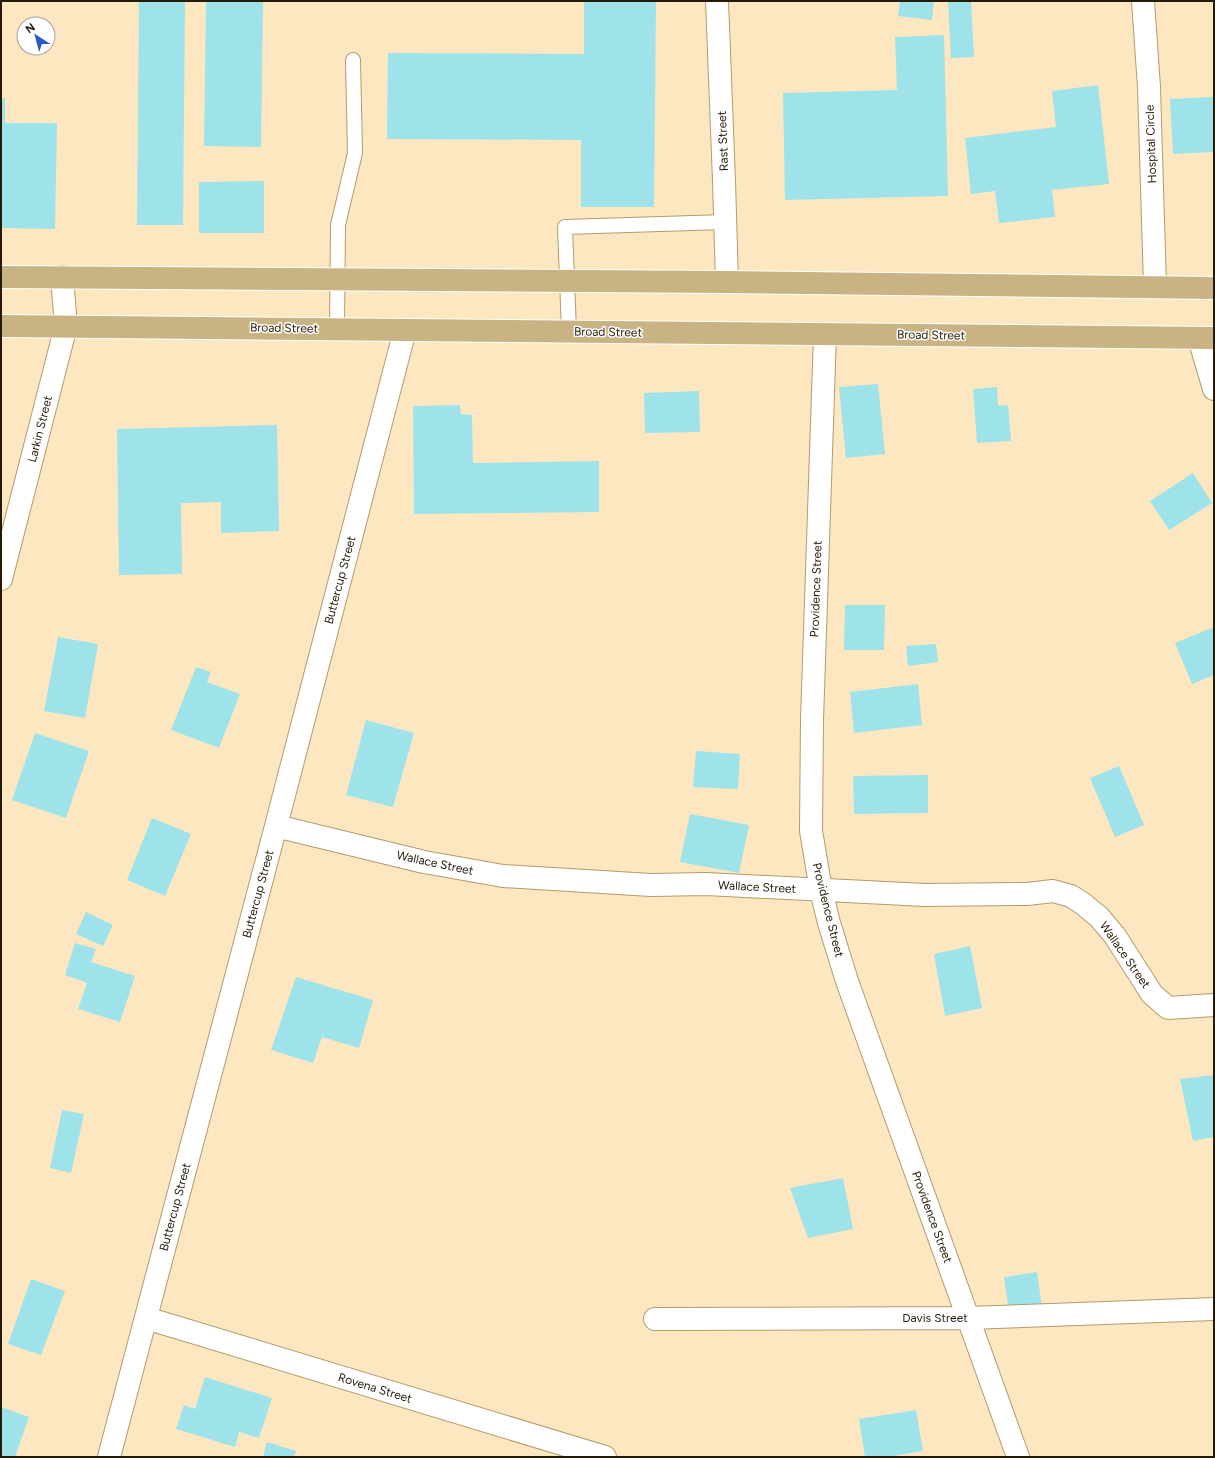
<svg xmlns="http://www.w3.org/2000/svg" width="1215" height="1458" viewBox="0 0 1215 1458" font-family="Figtree,sans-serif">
  <rect width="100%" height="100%" fill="#fce7c0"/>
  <path fill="#9fe3ea" d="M 206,1 L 263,1 L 261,147 L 204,146 Z
    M 584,1 L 656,1 L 654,207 L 581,207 L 581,140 L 387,139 L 388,53 L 584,54 Z
    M 900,1 L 934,1 L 932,20 L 898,16 Z
    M 948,1 L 971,1 L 974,57 L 951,58 Z
    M 139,2 L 185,2 L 183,225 L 137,225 Z
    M 944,35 L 948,196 L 785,200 L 783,93 L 897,90 L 895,37 Z
    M 1098,85 L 1109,184 L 1052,190 L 1055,217 L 999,223 L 995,191 L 971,194 L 965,138 L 1056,127 L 1052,91 Z
    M 1213,97 L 1214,152 L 1173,154 L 1170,99 Z
    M 1,98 L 5,98 L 5,123 L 57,123 L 55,229 L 1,228 Z
    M 264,181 L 264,233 L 199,233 L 199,182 Z
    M 878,384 L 885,454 L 846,458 L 839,387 Z
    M 997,387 L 998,406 L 1008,405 L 1011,441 L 977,443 L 973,389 Z
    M 699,391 L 700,432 L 645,433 L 644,393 Z
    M 460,405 L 461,414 L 472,415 L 473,463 L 599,461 L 599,512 L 414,514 L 413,406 Z
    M 277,425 L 279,531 L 221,533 L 221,502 L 181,503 L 182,574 L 119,575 L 117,429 Z
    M 1193,473 L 1212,503 L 1169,530 L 1150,501 Z
    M 845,605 L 885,605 L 884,650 L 844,650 Z
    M 1214,627 L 1214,675 L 1192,684 L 1175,643 Z
    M 58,637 L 98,644 L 85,718 L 44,711 Z
    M 936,644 L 938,662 L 908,666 L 906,646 Z
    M 196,667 L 211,672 L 207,682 L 240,694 L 219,748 L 171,730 Z
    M 918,684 L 922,725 L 854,733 L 850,692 Z
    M 366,720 L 414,733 L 393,807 L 346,795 Z
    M 35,733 L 89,751 L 66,818 L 12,800 Z
    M 696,751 L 740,754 L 738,789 L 693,787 Z
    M 1119,766 L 1144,825 L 1115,837 L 1090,778 Z
    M 928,775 L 928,813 L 854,814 L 853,776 Z
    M 690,814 L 749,825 L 739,873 L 680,862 Z
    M 152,818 L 191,834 L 165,896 L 127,880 Z
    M 86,912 L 113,925 L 103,946 L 76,934 Z
    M 75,943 L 96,949 L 91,962 L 135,976 L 120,1022 L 78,1009 L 87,983 L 65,975 Z
    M 970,946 L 982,1008 L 945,1016 L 934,954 Z
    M 296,977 L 373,1000 L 359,1048 L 322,1037 L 313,1063 L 271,1050 Z
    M 1214,1075 L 1214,1137 L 1193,1141 L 1180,1079 Z
    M 62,1110 L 84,1114 L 71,1173 L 50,1168 Z
    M 843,1178 L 853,1229 L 808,1238 L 790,1188 Z
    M 1037,1272 L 1042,1307 L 1009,1312 L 1004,1277 Z
    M 31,1279 L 65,1291 L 41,1355 L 8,1344 Z
    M 205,1377 L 272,1398 L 259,1438 L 239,1432 L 235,1447 L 176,1429 L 184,1405 L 195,1409 Z
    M 1,1407 L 29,1417 L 15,1457 L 1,1457 Z
    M 916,1410 L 923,1451 L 887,1457 L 865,1457 L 859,1419 Z
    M 267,1442 L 296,1451 L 294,1457 L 263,1457 Z"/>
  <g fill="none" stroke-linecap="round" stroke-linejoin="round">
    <g stroke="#b39b6c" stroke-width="16">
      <path id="lane" d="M 337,329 L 338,225 L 355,153 L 353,60
        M 569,331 L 565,227 L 725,222"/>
    </g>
    <g stroke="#b39b6c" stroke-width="24">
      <path id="street" d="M 717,1 L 724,181 L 727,282
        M 1143,1 L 1149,87 L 1155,287
        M 825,334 L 812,720 L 811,831 L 821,890 L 829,923 L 847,981 L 1018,1457
        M 1199,338 L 1214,389
        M 1,579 L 66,326 L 62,277
        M 276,826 L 424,862 L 503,876 L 651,885 L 706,884 L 925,895 L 1027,894 L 1053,891 L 1071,896 L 1082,903 L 1099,917 L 1115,936 L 1152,994 L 1168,1008 L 1214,1005
        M 146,1318 L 605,1457
        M 655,1319 L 969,1318 L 1214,1309
        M 109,1457 L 276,826 L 405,330"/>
    </g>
    <g stroke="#fff" stroke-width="24">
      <path id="primary" d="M 1,277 L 727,282 L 1214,288
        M 1,326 L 1214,338"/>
    </g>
    <use href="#lane" stroke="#fff" stroke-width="14"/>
    <use href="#street" stroke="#fff" stroke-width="22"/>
    <use href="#primary" stroke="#cab383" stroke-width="22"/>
  </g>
  <g text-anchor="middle" stroke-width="3" stroke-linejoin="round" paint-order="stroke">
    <g font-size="12" fill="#241a07" stroke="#fff">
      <text transform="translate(723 141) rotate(-92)" y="4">Rast Street</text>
      <text transform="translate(1151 144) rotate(-92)" y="4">Hospital Circle</text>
      <text transform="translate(284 328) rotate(1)" y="4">Broad Street</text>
      <text transform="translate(608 332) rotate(1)" y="4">Broad Street</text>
      <text transform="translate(931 335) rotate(1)" y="4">Broad Street</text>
      <text transform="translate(40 429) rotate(-76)" y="4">Larkin Street</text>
      <text transform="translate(340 580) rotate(-75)" y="4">Buttercup Street</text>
      <text transform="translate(816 589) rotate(-88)" y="4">Providence Street</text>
      <text transform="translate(435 863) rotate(12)" y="4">Wallace Street</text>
      <text transform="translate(757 887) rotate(3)" y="4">Wallace Street</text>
      <text transform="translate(258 894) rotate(-75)" y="4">Buttercup Street</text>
      <text transform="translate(828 910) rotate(76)" y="4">Providence Street</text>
      <text transform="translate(1125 955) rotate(55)" y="4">Wallace Street</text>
      <text transform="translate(175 1207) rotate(-75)" y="4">Buttercup Street</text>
      <text transform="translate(932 1217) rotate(70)" y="4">Providence Street</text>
      <text x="935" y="1322">Davis Street</text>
      <text transform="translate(375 1388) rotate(17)" y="4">Rovena Street</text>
    </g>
  </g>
  <rect width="1215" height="1458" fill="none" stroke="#241a07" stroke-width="4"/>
  <g transform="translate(36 36) rotate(324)"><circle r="19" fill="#ffffff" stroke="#a7a39c"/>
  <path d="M0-3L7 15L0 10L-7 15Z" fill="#285bc9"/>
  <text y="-6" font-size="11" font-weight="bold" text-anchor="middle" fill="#241a07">N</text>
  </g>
</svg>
